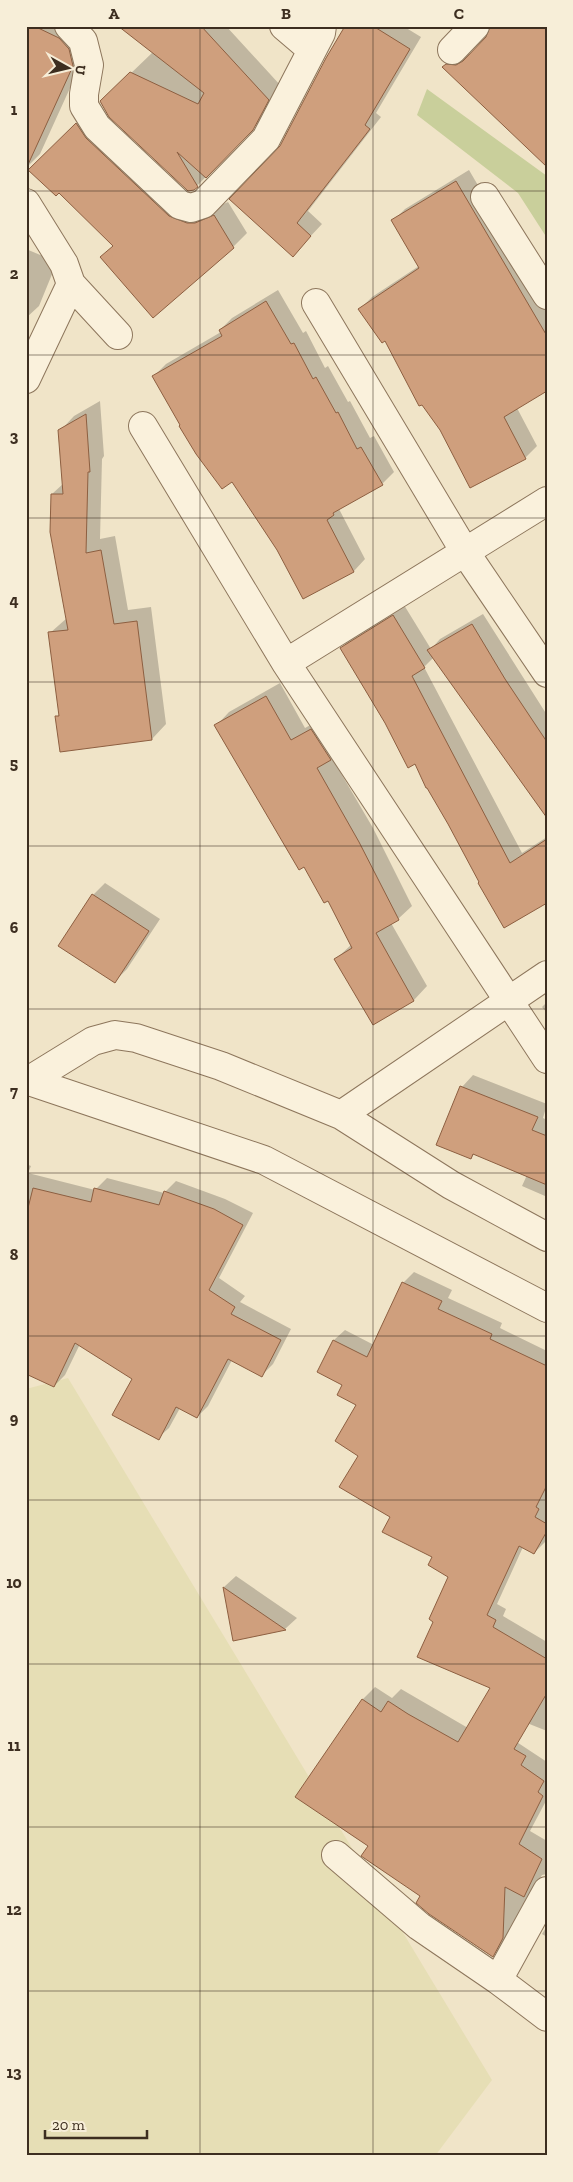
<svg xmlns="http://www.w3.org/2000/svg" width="573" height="2182" viewBox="0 0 573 2182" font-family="'Zilla Slab',serif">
  <rect width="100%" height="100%" fill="#f0e4c8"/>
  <path fill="#e6deb5" d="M 68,1378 L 492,2080 L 435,2156 L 26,2156 L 26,1389 Z"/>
  <path fill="#c9cf9b" d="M 427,89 L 547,176 L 547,238 L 518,193 L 417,115 Z"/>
  <path fill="#0003" d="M 26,26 L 74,26 L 85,55 L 40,154 L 27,167 Z
    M 119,26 L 226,26 L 281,86 L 266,115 L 194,189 L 101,102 L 153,52 Z
    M 346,26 L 403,26 L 421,37 L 376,113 L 381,117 L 308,211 L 322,224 L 293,255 L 281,147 Z
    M 488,37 L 546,165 L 444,67 L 459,53 L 469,54 L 475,50 Z
    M 91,111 L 183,203 L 210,210 L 228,202 L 247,233 L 233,247 L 102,257 L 114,245 L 43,156 Z
    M 469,170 L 547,303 L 547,389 L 517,408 L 537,446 L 525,458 L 441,430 L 385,340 L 360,309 L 372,297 L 419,266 L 393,221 L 405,209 Z
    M 26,249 L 57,262 L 39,306 L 26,318 Z
    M 278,290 L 303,333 L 306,331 L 325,368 L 328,366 L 348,402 L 350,401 L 370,438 L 374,436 L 394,472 L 382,484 L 339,509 L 365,559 L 354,571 L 304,598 L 278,550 L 232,480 L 182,425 L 154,376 L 166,364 L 221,332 L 220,330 L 232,318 Z
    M 100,401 L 104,456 L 102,459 L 100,539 L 115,536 L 128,610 L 151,607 L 166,724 L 152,739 L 57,717 L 60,713 L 50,633 L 67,618 L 52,494 L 64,483 L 60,431 L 74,416 Z
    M 404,605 L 431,649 L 440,639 L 483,614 L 547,715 L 547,816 L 434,657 L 424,667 L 522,853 L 547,837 L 547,902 L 480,881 L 415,762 L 386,723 L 341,648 L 352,637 Z
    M 280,683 L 305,728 L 325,717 L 344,746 L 332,758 L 373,828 L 412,906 L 398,919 L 391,923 L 427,986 L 414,1000 L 373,1023 L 336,959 L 352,944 L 328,899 L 216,726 L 229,712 Z
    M 105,883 L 160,919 L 127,969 L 115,981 L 93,895 Z
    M 547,1002 L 547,1013 L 542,1007 Z
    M 473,1075 L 547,1104 L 543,1118 L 547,1120 L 547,1194 L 545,1196 L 522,1186 L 527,1175 L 475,1153 L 471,1158 L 462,1087 Z
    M 26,1164 L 31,1166 L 28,1173 L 95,1190 L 107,1178 L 164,1193 L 176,1181 L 225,1199 L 253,1213 L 219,1278 L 245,1296 L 240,1302 L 291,1329 L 273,1364 L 262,1375 L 232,1360 L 208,1406 L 197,1417 L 180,1408 L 169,1428 L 158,1438 L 133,1379 L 80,1344 L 65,1375 L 54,1386 L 26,1284 Z
    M 414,1272 L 452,1290 L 448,1298 L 502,1323 L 500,1328 L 547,1351 L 547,1540 L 534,1553 L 523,1547 L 497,1604 L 506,1609 L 503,1616 L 547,1642 L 547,1731 L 482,1705 L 492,1687 L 450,1576 L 434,1557 L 391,1516 L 360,1455 L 358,1404 L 344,1385 L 318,1372 L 334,1340 L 345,1330 L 374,1345 L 403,1283 Z
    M 236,1576 L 297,1618 L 285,1629 L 234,1639 L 224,1587 Z
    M 375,1687 L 392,1698 L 401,1689 L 468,1728 L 479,1717 L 547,1762 L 547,1799 L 530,1831 L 547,1841 L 547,1874 L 542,1875 L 505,1943 L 492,1956 L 421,1895 L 369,1846 L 363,1699 Z
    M 547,1926 L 547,1937 L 542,1934 Z"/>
  <path fill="#cf9f7d" stroke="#8d5f41" d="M 26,26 L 34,26 L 59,38 L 69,49 L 73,66 L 26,169 Z
    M 118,26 L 201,26 L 269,100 L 253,130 L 206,178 L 177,152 L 198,187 L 194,190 L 188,191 L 109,117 L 100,101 L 130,72 L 198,104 L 204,93 Z
    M 345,26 L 373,26 L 410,49 L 365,125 L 370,129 L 297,223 L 311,236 L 293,257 L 229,199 L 280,146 L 326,58 Z
    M 490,26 L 547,26 L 547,167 L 442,67 L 446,64 L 456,65 L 463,61 L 486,37 Z
    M 76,123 L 86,138 L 169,216 L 187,223 L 195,223 L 214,215 L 234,248 L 153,318 L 100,257 L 113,246 L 59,193 L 56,196 L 28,170 Z
    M 456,181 L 547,336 L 547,391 L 504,417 L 526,459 L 470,488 L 440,430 L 422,405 L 419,406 L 385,341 L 382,343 L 358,309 L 419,268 L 391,220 Z
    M 266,301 L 291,344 L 294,343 L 313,379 L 316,377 L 336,413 L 338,412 L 357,449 L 361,447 L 383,485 L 333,513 L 334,515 L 327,520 L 354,572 L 303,599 L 277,550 L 232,482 L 222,489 L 196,454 L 179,426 L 180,425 L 152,376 L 222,336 L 219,330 Z
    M 86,414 L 90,472 L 88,472 L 86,553 L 101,550 L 114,624 L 137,621 L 152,740 L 60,752 L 55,716 L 59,716 L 48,632 L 68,630 L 50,532 L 51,494 L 63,494 L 58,430 Z
    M 393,615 L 425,668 L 412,676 L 510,863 L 547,839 L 547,903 L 504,928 L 478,883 L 479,882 L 448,824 L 427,788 L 426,788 L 415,764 L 408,768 L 385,723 L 340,648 Z
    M 472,624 L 505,679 L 547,742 L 547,818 L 427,650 Z
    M 266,696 L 291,740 L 311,729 L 331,760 L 317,768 L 359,842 L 399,920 L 376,933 L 414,1001 L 373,1025 L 334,959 L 352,948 L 328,901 L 324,903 L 304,867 L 299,870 L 214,725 Z
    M 92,894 L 149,931 L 115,983 L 58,946 Z
    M 460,1086 L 538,1117 L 532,1130 L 547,1136 L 547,1185 L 473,1154 L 471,1159 L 436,1145 Z
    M 33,1188 L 91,1202 L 94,1188 L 159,1205 L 164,1191 L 214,1209 L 243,1225 L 209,1290 L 235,1307 L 231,1314 L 281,1340 L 262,1377 L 228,1359 L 197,1418 L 176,1407 L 159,1440 L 112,1415 L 132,1379 L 75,1343 L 54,1387 L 26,1374 L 26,1216 Z
    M 402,1282 L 442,1301 L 438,1309 L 492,1334 L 490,1339 L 547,1366 L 547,1485 L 536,1507 L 539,1509 L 535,1517 L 547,1524 L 547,1531 L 534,1554 L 519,1546 L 487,1615 L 496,1620 L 493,1627 L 547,1659 L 547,1693 L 514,1749 L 526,1756 L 521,1765 L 544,1781 L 538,1792 L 543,1796 L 519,1844 L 542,1859 L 524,1897 L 505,1887 L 503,1938 L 493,1957 L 429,1914 L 416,1903 L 420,1896 L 361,1856 L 368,1846 L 295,1797 L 362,1699 L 381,1712 L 388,1701 L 408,1714 L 458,1742 L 490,1688 L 417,1657 L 433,1622 L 429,1619 L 448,1577 L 428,1565 L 432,1557 L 382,1532 L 390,1517 L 339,1487 L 358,1456 L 335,1441 L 356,1405 L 337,1395 L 342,1385 L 317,1372 L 333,1340 L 367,1357 Z
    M 223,1587 L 286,1630 L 233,1641 Z"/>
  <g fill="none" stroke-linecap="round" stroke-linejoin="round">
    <g stroke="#8d765c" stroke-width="30">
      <path id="street" d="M 69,26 L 83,41 L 89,65 L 84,94 L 84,106 L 97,127 L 180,205 L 191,208 L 203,204 L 266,139 L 321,33 L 322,26
        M 284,26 L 311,49
        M 452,50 L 475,26
        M 485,197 L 547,295
        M 26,203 L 64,264 L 71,284 L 26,379
        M 71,284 L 118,335
        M 316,303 L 465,552 L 547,673
        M 143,426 L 286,663 L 547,1059
        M 286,663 L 547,501
        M 26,1080 L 264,1160 L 547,1308
        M 28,1081 L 93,1041 L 115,1035 L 136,1038 L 221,1066 L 341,1115 L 547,975
        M 341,1115 L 451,1185 L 547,1237
        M 336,1855 L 419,1926 L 498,1980
        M 547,1891 L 498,1980 L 547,2017"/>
    </g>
    <use href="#street" stroke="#faf1dc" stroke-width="28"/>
  </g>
  <path fill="none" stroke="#3d2e20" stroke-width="1" stroke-opacity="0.55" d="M 200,26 L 200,2156M 373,26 L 373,2156M 26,191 L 547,191M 26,355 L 547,355M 26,518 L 547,518M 26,682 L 547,682M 26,846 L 547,846M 26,1009 L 547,1009M 26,1173 L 547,1173M 26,1336 L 547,1336M 26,1500 L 547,1500M 26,1664 L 547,1664M 26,1827 L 547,1827M 26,1991 L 547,1991"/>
  <rect width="573" height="2182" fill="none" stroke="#f7eed8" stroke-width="55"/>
  <g transform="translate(68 68) rotate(98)" stroke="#f7eed8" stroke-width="4" paint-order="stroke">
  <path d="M0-4L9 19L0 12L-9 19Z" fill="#3d2e20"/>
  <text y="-8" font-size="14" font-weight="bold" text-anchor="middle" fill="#3d2e20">U</text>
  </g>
  <path d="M45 2130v8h102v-8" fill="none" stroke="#3d2e20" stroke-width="2.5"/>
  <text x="52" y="2130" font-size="15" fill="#3d2e20" stroke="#f7eed8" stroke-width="4" paint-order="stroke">20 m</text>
  <rect x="28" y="28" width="518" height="2126" fill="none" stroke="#3d2e20" stroke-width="2"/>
  <g font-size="16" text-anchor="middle" font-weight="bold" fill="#3d2e20">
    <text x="114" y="19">A</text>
    <text x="286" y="19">B</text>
    <text x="459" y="19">C</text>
    <text x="14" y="115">1</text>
    <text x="14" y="279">2</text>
    <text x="14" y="442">3</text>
    <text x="14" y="606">4</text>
    <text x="14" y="769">5</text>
    <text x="14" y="933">6</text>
    <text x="14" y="1097">7</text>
    <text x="14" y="1260">8</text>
    <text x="14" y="1424">9</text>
    <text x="14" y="1588">10</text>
    <text x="14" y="1751">11</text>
    <text x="14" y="1915">12</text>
    <text x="14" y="2078">13</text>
  </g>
</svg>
